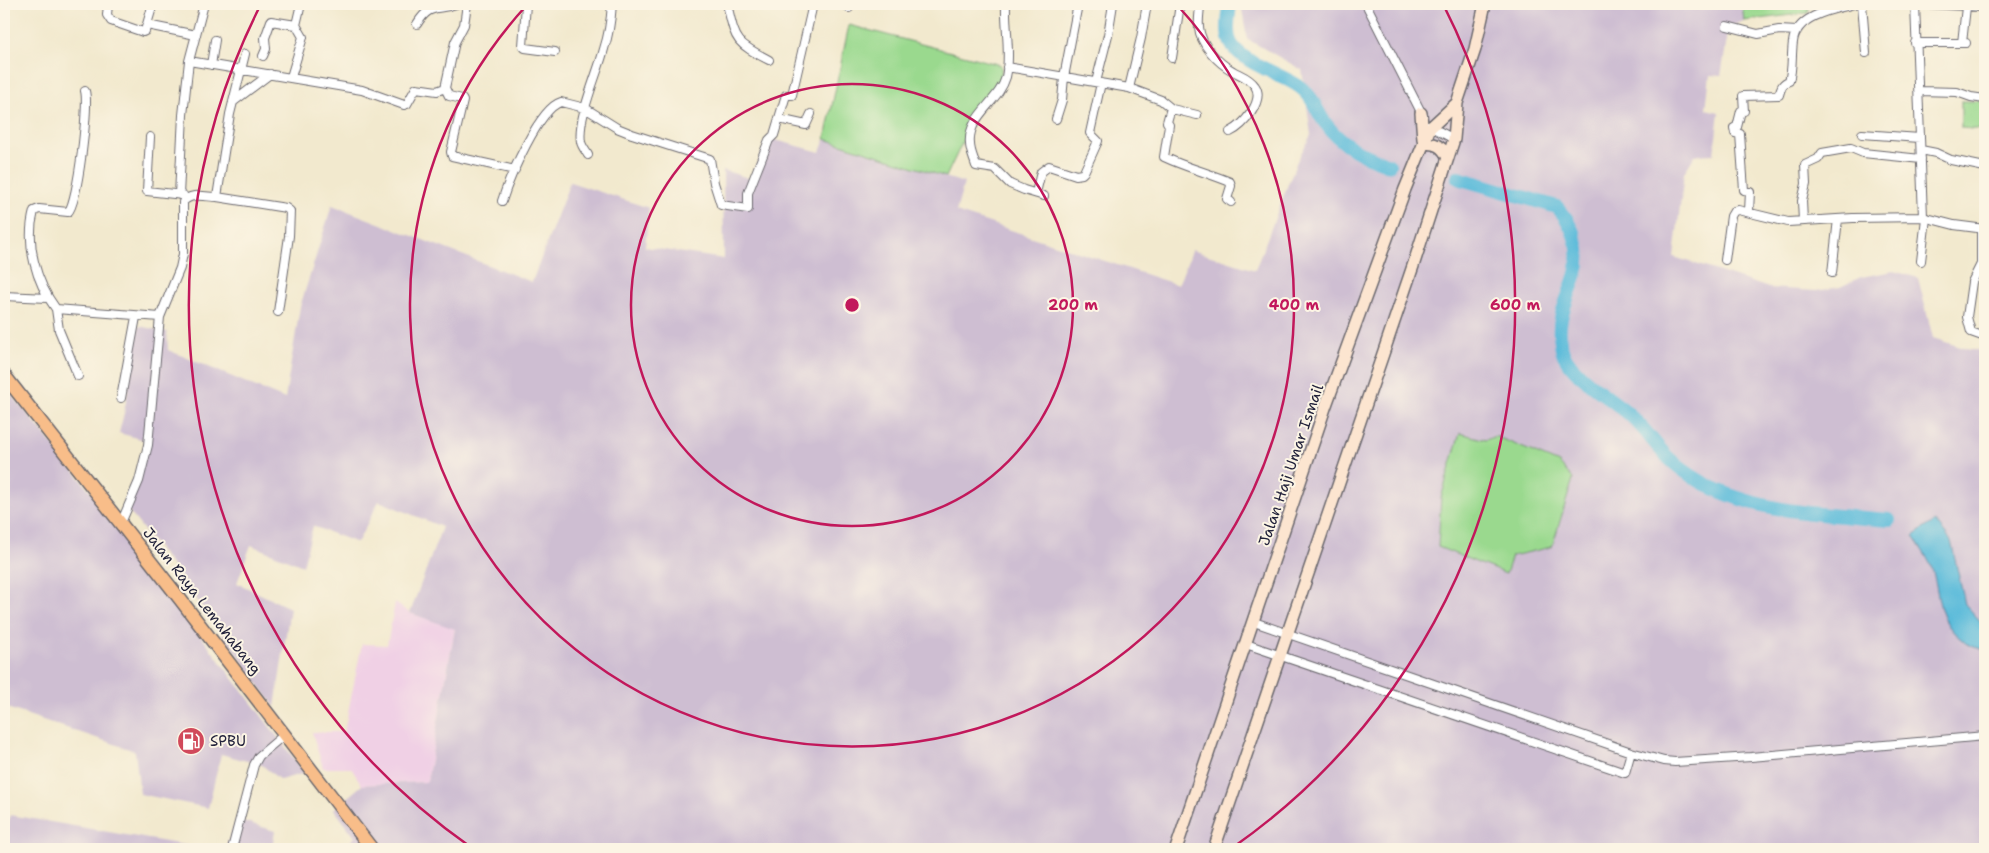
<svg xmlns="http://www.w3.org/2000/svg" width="1989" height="853" viewBox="0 0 1989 853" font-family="'Shantell Sans',sans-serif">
  <rect width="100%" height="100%" fill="#fcf5e5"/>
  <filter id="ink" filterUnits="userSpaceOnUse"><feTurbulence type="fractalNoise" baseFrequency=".02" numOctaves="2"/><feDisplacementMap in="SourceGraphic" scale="10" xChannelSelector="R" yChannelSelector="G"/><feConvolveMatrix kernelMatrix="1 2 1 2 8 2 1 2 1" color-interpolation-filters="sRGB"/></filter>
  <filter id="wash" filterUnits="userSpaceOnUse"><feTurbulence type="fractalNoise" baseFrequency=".0096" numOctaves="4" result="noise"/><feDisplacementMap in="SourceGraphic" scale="20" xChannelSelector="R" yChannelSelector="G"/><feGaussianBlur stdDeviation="1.12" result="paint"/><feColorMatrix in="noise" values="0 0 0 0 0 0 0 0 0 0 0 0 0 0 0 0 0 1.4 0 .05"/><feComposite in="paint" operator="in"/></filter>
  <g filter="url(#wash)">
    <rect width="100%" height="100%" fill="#f2e9ce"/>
    <path fill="#f0d0e5" d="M 395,603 L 410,613 L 455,628 L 427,782 L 362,785 L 351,768 L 323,768 L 312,732 L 344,732 L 362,644 L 387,645 Z"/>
    <path fill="#cebed2" d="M 1241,4 L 1742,4 L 1744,21 L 1729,27 L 1721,76 L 1710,75 L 1706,109 L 1719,112 L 1714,154 L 1695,155 L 1684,173 L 1674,257 L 1769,288 L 1816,291 L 1840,287 L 1861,277 L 1894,271 L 1918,278 L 1933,338 L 1970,350 L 1985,350 L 1985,849 L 343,849 L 355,837 L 334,809 L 362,785 L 427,782 L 455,629 L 410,613 L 442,527 L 379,501 L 357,543 L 313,526 L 303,566 L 251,545 L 237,583 L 290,608 L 275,707 L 177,572 L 124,505 L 148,441 L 119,433 L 124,413 L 139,326 L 167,332 L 168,350 L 285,399 L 300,307 L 332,205 L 532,282 L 570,182 L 649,208 L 645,247 L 724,259 L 723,170 L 751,179 L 768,138 L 820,152 L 825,139 L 964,183 L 956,212 L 1178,285 L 1192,250 L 1255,270 L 1297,161 L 1311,135 L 1302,70 L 1247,39 Z
      M 4,385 L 95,497 L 305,773 L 280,780 L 262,765 L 221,754 L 208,808 L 140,794 L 135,751 L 4,707 Z
      M 10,815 L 207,849 L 4,849 Z
      M 237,819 L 275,831 L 272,849 L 225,849 Z"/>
    <path fill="#9ad98e" stroke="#5e7e64" d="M 1742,4 L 1810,4 L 1808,13 L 1744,21 Z
      M 849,25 L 1001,65 L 1002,78 L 973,120 L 946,177 L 825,139 Z
      M 1961,101 L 1985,101 L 1985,130 L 1961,128 Z
      M 1460,433 L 1486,440 L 1495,436 L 1559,463 L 1573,479 L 1552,547 L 1512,556 L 1506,574 L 1438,547 L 1441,498 Z"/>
    <path fill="#5bbbda" stroke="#3e6e8a" d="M 1935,521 L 1951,541 L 1965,604 L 1983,624 L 1985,624 L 1985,649 C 1977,649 1967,645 1961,639 C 1935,618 1941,594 1931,566 C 1927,556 1919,546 1913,536 Z"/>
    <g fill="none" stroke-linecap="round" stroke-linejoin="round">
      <path stroke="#5bbbda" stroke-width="14" d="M 1230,4 C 1229,16 1225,34 1232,45 C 1246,65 1280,73 1300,87 C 1314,97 1316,111 1326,124 C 1342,146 1365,156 1389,165
        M 1458,178 L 1557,207 C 1565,215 1570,224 1574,235 C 1575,240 1578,245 1578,250 C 1582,279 1557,306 1560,335 C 1561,340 1561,348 1563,353 C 1573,375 1606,395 1624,410 C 1644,425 1655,447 1673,462 C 1733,514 1815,513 1889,520"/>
    </g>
  </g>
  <g filter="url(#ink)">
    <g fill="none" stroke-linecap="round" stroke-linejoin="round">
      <g stroke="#6b686e" stroke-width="10">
        <path id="street" d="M 108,4 L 107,15 L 111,21 L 143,32 L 145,31 L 153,4
          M 526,4 L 523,46 L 525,48 L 555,52
          M 727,4 C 736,41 734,42 769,60
          M 1006,4 C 1005,27 1011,54 1006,77 C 999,102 967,116 970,144 C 970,151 974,159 976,166 L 995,169 L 1010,184 L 1024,190 L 1044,196
          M 1200,4 C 1200,11 1198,19 1199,27 C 1200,44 1218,63 1233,71 C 1240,75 1250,78 1255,86 C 1265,101 1243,126 1230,132
          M 1366,4 L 1423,116
          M 1862,4 L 1866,53
          M 1915,4 L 1923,217 L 1954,225 L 1985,229
          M 1928,4 L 1985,7
          M 849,8 L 850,4
          M 417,24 C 430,3 436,11 456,4
          M 147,25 L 196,35
          M 1727,26 L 1758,34 L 1779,30 L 1797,31
          M 1915,43 L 1966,43
          M 1962,43 L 1966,7
          M 263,56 L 266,49 L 265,38 L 271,21 L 296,25
          M 1172,58 L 1180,4
          M 189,61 L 204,4
          M 211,65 L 215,40
          M 1007,67 L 1129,88 L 1161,100 L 1172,109 L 1197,115
          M 291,77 L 303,37 L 296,25 L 301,4
          M 1096,82 L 1108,35 L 1113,4
          M 445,88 L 449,96 L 462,99 L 463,101 L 451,152 L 452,156 L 515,170
          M 1129,88 L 1141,38 L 1147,4
          M 85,91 C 89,105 78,203 68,212 L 39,209 L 34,211 C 25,244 36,282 56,309 L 160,317
          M 1919,91 L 1957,92 L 1971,97 L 1985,99
          M 233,102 L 270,74
          M 1171,108 L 1167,122 L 1169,125 L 1164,157 C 1185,167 1208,173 1230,182 L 1231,186 L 1227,199 L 1231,202
          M 779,119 L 806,125 L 811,114
          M 1056,119 L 1062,100 L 1064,77 L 1078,4
          M 1429,126 L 1454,139
          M 1862,134 L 1920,138
          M 150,137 L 147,191 L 183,195
          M 1921,150 L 1936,153 L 1951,160 L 1985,167
          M 588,155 C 586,151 582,147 581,142 C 577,118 598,73 604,49 C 609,34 611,19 612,4
          M 1036,193 L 1041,172 L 1049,166 L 1076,175 L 1082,174 L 1084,172 L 1098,141 L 1090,133 L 1101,83
          M 179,195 L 183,115 L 189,61 L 362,90 L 404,105 L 407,104 L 416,88 L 437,91 L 445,88 L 455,42 L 464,25 L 467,4
          M 217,197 L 286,208 L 290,211 L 289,236 L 278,312
          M 502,201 C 509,179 539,108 561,102 L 585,108 L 617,128 L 632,134 L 710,159 L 714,183 L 721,205 L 748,209 L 748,193 L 769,140 L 774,135 L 786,95 L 792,95 L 813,4
          M 1749,211 L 1750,192 L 1744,190 L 1740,134 L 1735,133 L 1734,128 L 1737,127 L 1741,111 L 1744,111 L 1743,96 L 1779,95 C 1781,88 1782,83 1789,81 C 1793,68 1791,56 1793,42 C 1796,15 1834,9 1855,4
          M 1803,221 L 1802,201 L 1806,184 L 1805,165 L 1818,159 L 1822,153 L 1851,148 L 1863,153 L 1921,159
          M 1981,229 L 1981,264 L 1972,282 L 1967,317 L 1971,332 L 1985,337
          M 1725,260 L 1731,216 L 1734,211 L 1738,210 L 1788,222 L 1853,218 L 1923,217
          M 1921,261 L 1926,218
          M 1832,273 L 1838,219
          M 4,296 L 48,298
          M 56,309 L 59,330 L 78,376
          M 121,398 L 136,317
          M 121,523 L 139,481 L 148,445 L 160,317 L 180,268 L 183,254 L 183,202 C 191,192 206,197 217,197 L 230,114 L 245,54
          M 1254,622 L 1631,752 L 1664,761 L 1675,762 L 1751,757 L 1985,736
          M 1246,644 L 1625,773 L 1631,752
          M 232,849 L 254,765 L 259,756 L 285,734"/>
      </g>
      <g stroke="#6b686e" stroke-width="14">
        <path id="secondary" d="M 1421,113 L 1423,139
          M 1423,144 C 1436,142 1443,147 1448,158
          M 1176,849 L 1326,405 L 1405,189 L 1430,128 L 1457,103
          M 1214,849 L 1414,263 L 1454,139 L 1457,103 L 1475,49 L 1485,4"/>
      </g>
      <g stroke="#6b686e" stroke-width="15">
        <path id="primary" d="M 4,375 L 180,599 L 372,849"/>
      </g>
      <use href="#street" stroke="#fff" stroke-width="8"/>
      <use href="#secondary" stroke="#fce5d0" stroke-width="11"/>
      <use href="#primary" stroke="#f8bd89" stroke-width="12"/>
    </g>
  </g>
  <g fill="none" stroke="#c2185b" stroke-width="2.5">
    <circle cx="852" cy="305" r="221"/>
    <path d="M1178 6A442 442 0 1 1 526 6"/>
    <path d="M472 848A663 663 0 0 1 261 4M1443 4A663 663 0 0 1 1232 848"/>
  </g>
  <defs>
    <g id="fuel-disc" transform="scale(1.4375)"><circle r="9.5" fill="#d1495b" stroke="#fcf5e5"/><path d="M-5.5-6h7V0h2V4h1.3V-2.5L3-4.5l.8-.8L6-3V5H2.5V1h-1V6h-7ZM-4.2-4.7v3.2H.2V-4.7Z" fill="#fff"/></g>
  </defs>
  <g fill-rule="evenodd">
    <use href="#fuel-disc" x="191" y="741"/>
  </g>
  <g text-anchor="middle" stroke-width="4" stroke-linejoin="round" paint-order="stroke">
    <g font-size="15" fill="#22223b" stroke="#fcf5e5">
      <text transform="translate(1291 465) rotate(-71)" y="5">Jalan Haji Umar Ismail</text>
      <text transform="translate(202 601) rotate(52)" y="5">Jalan Raya Lemahabang</text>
    </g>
    <g font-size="15" fill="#22223b" stroke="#fcf5e5" text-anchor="start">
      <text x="210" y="746">SPBU</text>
    </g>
  </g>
  <circle cx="852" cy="305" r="8" fill="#c2185b" stroke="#fcf5e5" stroke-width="2.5"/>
  <g font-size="15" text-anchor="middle" font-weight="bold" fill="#c2185b" stroke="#fcf5e5" stroke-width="4" stroke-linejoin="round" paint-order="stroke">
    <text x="1073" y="310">200 m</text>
    <text x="1294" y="310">400 m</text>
    <text x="1515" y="310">600 m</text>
  </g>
  <rect width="1989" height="853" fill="none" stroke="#fcf5e5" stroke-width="20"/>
</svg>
